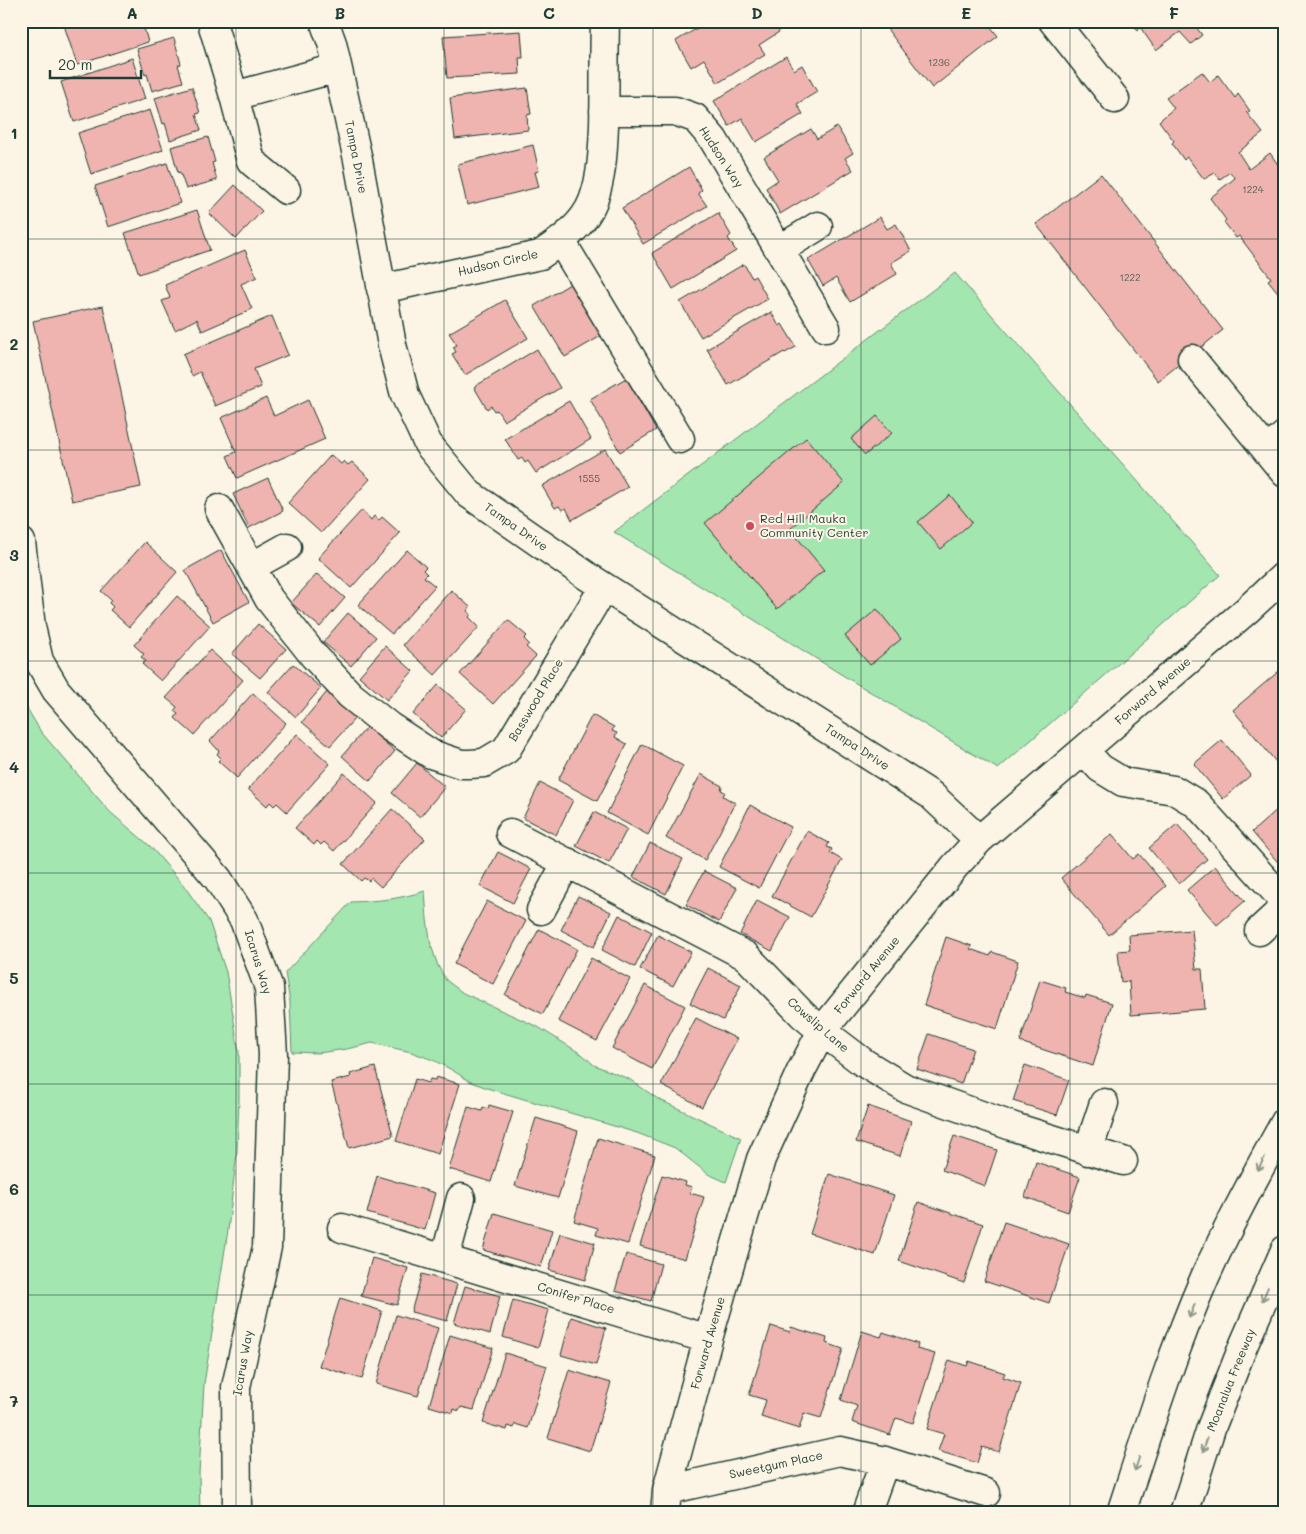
<svg xmlns="http://www.w3.org/2000/svg" width="1306" height="1534" viewBox="0 0 1306 1534" font-family="Mali,sans-serif">
  <rect width="100%" height="100%" fill="#fcf5e5"/>
  <filter id="ink" filterUnits="userSpaceOnUse"><feTurbulence type="fractalNoise" baseFrequency=".02" numOctaves="2"/><feDisplacementMap in="SourceGraphic" scale="10" xChannelSelector="R" yChannelSelector="G"/><feConvolveMatrix kernelMatrix="1 2 1 2 8 2 1 2 1" color-interpolation-filters="sRGB"/></filter>
  <g filter="url(#ink)">
    <path fill="#a3e6b0" stroke="#619272" d="M 955,273 L 1220,575 L 998,769 L 839,673 L 614,532 Z
      M 21,698 L 41,732 L 110,812 L 150,846 L 182,883 L 209,921 L 226,972 L 239,1052 L 239,1099 L 237,1152 L 228,1230 L 204,1384 L 199,1474 L 200,1513 L 21,1513 Z
      M 425,891 L 427,919 L 431,945 L 438,966 L 446,980 L 463,993 L 538,1027 L 583,1055 L 594,1065 L 629,1079 L 658,1099 L 741,1138 L 726,1182 L 708,1174 L 675,1148 L 637,1133 L 487,1088 L 469,1081 L 452,1070 L 433,1060 L 411,1052 L 372,1043 L 347,1049 L 318,1053 L 292,1052 L 290,1002 L 285,973 L 351,902 C 377,901 400,899 425,891 Z"/>
    <path fill="#f0b4b0" stroke="#1f3d34" d="M 75,21 L 142,21 L 148,42 L 77,65 L 64,25 Z
      M 709,21 L 773,21 L 779,32 L 759,45 L 765,54 L 718,83 L 704,59 L 691,67 L 676,41 Z
      M 881,21 L 986,21 L 998,36 L 932,88 Z
      M 1131,21 L 1195,21 L 1193,23 L 1202,35 L 1191,44 L 1180,32 L 1156,50 L 1140,27 L 1138,31 Z
      M 521,31 L 523,57 L 519,57 L 520,74 L 447,78 L 443,36 Z
      M 174,38 L 181,64 L 178,65 L 183,82 L 152,91 L 147,74 L 145,75 L 137,49 Z
      M 786,57 L 794,70 L 802,65 L 817,92 L 797,104 L 803,114 L 756,142 L 742,118 L 729,126 L 714,101 Z
      M 132,58 L 145,99 L 74,122 L 61,82 Z
      M 1202,72 L 1210,82 L 1218,75 L 1235,98 L 1238,94 L 1250,111 L 1246,112 L 1263,133 L 1238,152 L 1249,169 L 1270,153 L 1285,175 L 1285,295 L 1284,293 L 1280,295 L 1268,280 L 1271,278 L 1239,236 L 1236,238 L 1224,222 L 1226,220 L 1210,198 L 1235,178 L 1230,172 L 1220,179 L 1215,173 L 1204,179 L 1187,157 L 1184,160 L 1172,143 L 1174,141 L 1159,121 L 1174,108 L 1166,98 Z
      M 192,87 L 200,113 L 196,114 L 201,130 L 170,140 L 165,123 L 163,124 L 155,98 Z
      M 527,88 L 531,114 L 527,115 L 528,130 L 455,139 L 450,98 Z
      M 150,110 L 163,150 L 91,174 L 78,133 Z
      M 837,127 L 853,153 L 845,158 L 853,170 L 780,214 L 766,188 L 778,180 L 764,157 L 811,129 L 817,139 Z
      M 208,137 L 215,162 L 212,163 L 217,180 L 186,189 L 180,172 L 178,173 L 171,147 Z
      M 533,145 L 539,171 L 535,172 L 539,187 L 467,205 L 458,164 Z
      M 167,163 L 180,203 L 108,227 L 95,186 Z
      M 689,167 L 702,190 L 698,193 L 707,206 L 643,244 L 622,208 Z
      M 1101,174 L 1223,330 L 1158,381 L 1036,224 Z
      M 235,185 L 262,211 L 236,239 L 209,213 Z
      M 197,210 L 210,250 L 139,274 L 125,233 Z
      M 718,213 L 731,235 L 728,238 L 736,251 L 673,289 L 652,253 Z
      M 880,217 L 887,229 L 896,224 L 911,251 L 891,263 L 897,274 L 850,302 L 836,278 L 823,286 L 808,260 Z
      M 245,250 L 257,277 L 241,284 L 252,309 L 202,331 L 197,319 L 175,330 L 162,301 L 170,298 L 165,285 Z
      M 744,264 L 752,278 L 755,276 L 768,299 L 701,337 L 680,302 Z
      M 570,284 L 601,336 L 565,357 L 534,306 Z
      M 505,300 L 528,338 L 465,375 L 452,354 L 456,352 L 453,347 L 457,345 L 449,333 Z
      M 103,306 L 141,487 L 72,501 L 33,321 Z
      M 771,312 L 779,326 L 782,324 L 796,347 L 785,353 L 784,352 L 728,385 L 707,349 Z
      M 272,316 L 288,355 L 254,369 L 261,387 L 215,406 L 200,372 L 192,376 L 183,354 Z
      M 537,349 L 560,388 L 504,421 L 497,410 L 494,411 L 491,406 L 487,409 L 474,387 Z
      M 626,378 L 656,430 L 620,452 L 590,399 Z
      M 266,398 L 274,416 L 308,400 L 325,439 L 237,478 L 227,456 L 236,452 L 221,418 Z
      M 569,401 L 591,439 L 536,473 L 528,461 L 525,463 L 522,458 L 518,460 L 505,439 Z
      M 877,416 L 892,433 L 865,455 L 851,439 Z
      M 806,438 L 844,483 L 790,529 L 824,570 L 777,609 L 705,523 Z
      M 605,449 L 628,487 L 572,520 L 566,508 L 562,510 L 559,506 L 555,508 L 542,486 Z
      M 331,455 L 341,464 L 344,461 L 348,465 L 352,462 L 370,479 L 321,533 L 288,503 Z
      M 268,478 L 283,511 L 249,528 L 233,494 Z
      M 950,495 L 972,522 L 941,549 L 918,522 Z
      M 362,510 L 371,520 L 374,516 L 379,520 L 382,517 L 400,533 L 351,588 L 318,558 Z
      M 145,542 L 177,572 L 129,627 L 110,610 L 113,607 L 109,603 L 111,600 L 101,591 Z
      M 221,550 L 249,602 L 213,622 L 185,570 Z
      M 407,550 L 426,567 L 423,570 L 427,574 L 424,577 L 435,586 L 392,634 L 358,605 Z
      M 317,574 L 345,598 L 320,627 L 291,603 Z
      M 451,590 L 470,607 L 467,611 L 471,614 L 469,617 L 479,627 L 435,675 L 403,645 Z
      M 177,596 L 210,626 L 161,681 L 142,664 L 146,661 L 141,657 L 144,654 L 134,645 Z
      M 877,609 L 901,639 L 870,665 L 845,636 Z
      M 348,613 L 376,637 L 351,666 L 323,642 Z
      M 508,620 L 527,636 L 524,639 L 529,644 L 526,647 L 536,656 L 493,704 L 460,674 Z
      M 258,624 L 286,649 L 260,678 L 232,654 Z
      M 385,646 L 413,671 L 387,700 L 359,676 Z
      M 210,650 L 243,680 L 194,735 L 175,718 L 178,714 L 174,711 L 177,707 L 166,698 Z
      M 293,664 L 321,688 L 296,717 L 268,692 Z
      M 1285,666 L 1285,765 L 1281,768 L 1233,710 Z
      M 438,685 L 466,709 L 441,738 L 413,714 Z
      M 327,692 L 356,717 L 330,746 L 302,722 Z
      M 253,693 L 286,723 L 237,778 L 218,761 L 221,758 L 217,754 L 219,751 L 210,741 Z
      M 592,715 L 614,727 L 612,731 L 617,733 L 615,737 L 627,744 L 597,801 L 558,780 Z
      M 367,727 L 395,751 L 370,781 L 342,756 Z
      M 297,734 L 330,764 L 287,812 L 277,803 L 274,806 L 270,802 L 267,806 L 248,789 Z
      M 1222,740 L 1251,775 L 1223,799 L 1194,764 Z
      M 642,744 L 683,766 L 648,835 L 607,813 Z
      M 417,763 L 445,787 L 420,817 L 392,793 Z
      M 344,773 L 377,803 L 334,851 L 324,842 L 321,845 L 317,841 L 314,845 L 295,828 Z
      M 701,774 L 722,786 L 721,790 L 725,792 L 723,796 L 735,803 L 705,860 L 666,838 Z
      M 540,783 L 573,800 L 556,835 L 523,818 Z
      M 750,805 L 791,827 L 759,888 L 719,867 Z
      M 1280,807 L 1285,813 L 1285,864 L 1282,867 L 1252,832 Z
      M 392,809 L 425,839 L 381,887 L 371,878 L 369,881 L 364,878 L 361,881 L 343,864 Z
      M 594,812 L 627,829 L 609,863 L 576,846 Z
      M 1177,824 L 1207,859 L 1179,884 L 1149,848 Z
      M 807,831 L 829,843 L 827,847 L 832,849 L 830,853 L 842,860 L 811,917 L 772,896 Z
      M 1112,834 L 1133,859 L 1139,854 L 1166,886 L 1109,935 L 1061,878 Z
      M 650,843 L 683,859 L 666,894 L 633,877 Z
      M 498,852 L 531,869 L 513,903 L 480,886 Z
      M 1215,866 L 1245,901 L 1217,925 L 1187,890 Z
      M 704,871 L 737,888 L 719,922 L 686,905 Z
      M 578,896 L 611,912 L 594,947 L 561,930 Z
      M 757,900 L 790,917 L 772,951 L 740,934 Z
      M 487,901 L 526,921 L 493,984 L 454,964 Z
      M 619,915 L 652,932 L 635,967 L 602,950 Z
      M 539,929 L 577,949 L 543,1014 L 505,995 Z
      M 1192,930 L 1196,969 L 1202,969 L 1205,1009 L 1131,1015 L 1129,981 L 1121,982 L 1118,951 L 1130,950 L 1129,935 Z
      M 658,935 L 691,952 L 673,986 L 640,969 Z
      M 946,937 L 972,946 L 970,949 L 990,956 L 992,952 L 1018,961 L 997,1029 L 924,1005 Z
      M 591,958 L 630,979 L 597,1041 L 558,1021 Z
      M 708,968 L 741,985 L 723,1020 L 690,1003 Z
      M 1040,980 L 1066,988 L 1065,992 L 1085,998 L 1086,995 L 1112,1003 L 1093,1066 L 1020,1042 Z
      M 645,985 L 685,1006 L 652,1069 L 612,1048 Z
      M 696,1018 L 737,1039 L 702,1107 L 661,1085 Z
      M 929,1034 L 973,1049 L 961,1084 L 917,1069 Z
      M 1025,1065 L 1069,1080 L 1057,1115 L 1013,1101 Z
      M 375,1067 L 393,1136 L 349,1148 L 331,1082 L 351,1077 L 350,1074 Z
      M 436,1077 L 460,1084 L 438,1154 L 396,1141 L 415,1079 L 428,1083 L 430,1079 L 435,1080 Z
      M 489,1105 L 513,1112 L 491,1182 L 449,1169 L 468,1107 L 482,1111 L 483,1107 L 488,1109 Z
      M 868,1106 L 911,1121 L 900,1156 L 856,1142 Z
      M 536,1118 L 578,1131 L 558,1198 L 515,1186 Z
      M 954,1136 L 997,1150 L 985,1186 L 942,1170 Z
      M 598,1138 L 655,1155 L 628,1244 L 596,1235 L 598,1228 L 574,1221 Z
      M 1036,1162 L 1080,1177 L 1068,1212 L 1025,1197 Z
      M 829,1174 L 894,1195 L 875,1255 L 810,1234 Z
      M 662,1175 L 686,1182 L 685,1185 L 692,1187 L 690,1193 L 704,1197 L 685,1259 L 640,1246 Z
      M 377,1176 L 435,1193 L 425,1230 L 367,1213 Z
      M 918,1202 L 983,1224 L 964,1283 L 899,1261 Z
      M 494,1213 L 552,1230 L 541,1267 L 483,1250 Z
      M 1004,1222 L 1069,1244 L 1049,1303 L 984,1281 Z
      M 560,1233 L 595,1243 L 585,1280 L 549,1270 Z
      M 626,1254 L 661,1264 L 651,1301 L 615,1291 Z
      M 372,1258 L 408,1268 L 397,1305 L 361,1296 Z
      M 422,1274 L 457,1284 L 447,1321 L 411,1312 Z
      M 465,1286 L 500,1296 L 490,1334 L 454,1323 Z
      M 340,1298 L 382,1311 L 362,1379 L 319,1366 Z
      M 513,1300 L 549,1310 L 538,1348 L 503,1337 Z
      M 396,1315 L 438,1328 L 418,1396 L 376,1384 Z
      M 571,1317 L 606,1328 L 596,1365 L 561,1355 Z
      M 771,1326 L 790,1332 L 791,1327 L 827,1338 L 826,1343 L 843,1349 L 821,1418 L 804,1413 L 799,1429 L 761,1417 L 766,1400 L 749,1395 Z
      M 862,1331 L 881,1337 L 883,1332 L 918,1344 L 917,1349 L 935,1354 L 913,1423 L 896,1418 L 890,1435 L 852,1422 L 857,1406 L 841,1400 Z
      M 450,1335 L 493,1348 L 474,1410 L 461,1407 L 459,1411 L 454,1409 L 453,1413 L 429,1406 Z
      M 505,1353 L 547,1366 L 528,1428 L 515,1424 L 514,1428 L 508,1426 L 507,1430 L 483,1423 Z
      M 949,1360 L 967,1366 L 969,1361 L 1005,1373 L 1003,1377 L 1021,1383 L 999,1452 L 982,1447 L 977,1463 L 938,1451 L 944,1434 L 927,1429 Z
      M 569,1370 L 611,1383 L 590,1451 L 548,1438 Z
      M 436,1506 L 451,1513 L 433,1513 Z"/>
    <g fill="none" stroke-linecap="round" stroke-linejoin="round">
      <g stroke="#1f3d34" stroke-width="31">
        <path id="minor" d="M 324,21 L 332,43 L 358,160 L 392,345 L 405,395 L 428,444 L 469,494 L 587,576 L 931,795 L 979,840
          M 1053,21 L 1115,99
          M 213,26 L 234,96 L 251,161 L 286,190
          M 234,96 L 337,68
          M 604,111 L 675,111 L 695,118 L 713,139 L 826,328
          M 561,241 L 680,439
          M 779,250 L 818,226
          M 381,289 L 540,255 C 561,241 584,225 593,201 C 602,177 603,150 604,125 C 605,90 604,56 605,21
          M 1192,359 L 1285,473
          M 1267,451 L 1285,435
          M 219,509 L 269,599 L 314,656 L 350,695 L 390,727 L 431,754 L 461,764 L 470,764 L 484,763 L 506,750 L 604,587
          M 21,542 L 31,627 L 39,661 L 56,690 L 218,879 L 244,920 L 269,988 L 273,1055 L 267,1247 L 236,1387 L 237,1513
          M 251,567 L 287,547
          M 1084,750 L 1100,768 L 1123,782 L 1174,790 L 1197,804 L 1285,902
          M 510,833 L 746,956 L 803,1015 L 822,1031 L 864,1063 L 905,1088 L 1017,1128 L 1123,1161
          M 541,910 L 567,862
          M 1259,931 L 1285,907
          M 1088,1151 L 1104,1103
          M 342,1228 L 708,1339
          M 445,1258 L 461,1198
          M 667,1490 L 840,1451 L 885,1461 L 986,1493
          M 868,1508 L 885,1461
          M 665,1513 L 667,1490 L 708,1339 L 761,1159 L 801,1071 L 822,1031 L 955,866 L 979,840 L 1247,610 L 1285,575"/>
      </g>
      <g stroke="#1f3d34" stroke-width="31">
        <path id="highway" d="M 1121,1513 C 1147,1433 1172,1353 1205,1277 C 1229,1224 1257,1172 1285,1122
          M 1184,1513 L 1211,1428 L 1244,1344 L 1285,1250"/>
      </g>
      <use href="#minor" stroke="#fcf5e5" stroke-width="28"/>
      <use href="#highway" stroke="#fcf5e5" stroke-width="28"/>
    </g>
    <defs><path id="oneway-shaft" d="M-6 0H5M1.5-3L5.5 0L1.5 3" fill="none" stroke-width="1.6" stroke-linecap="round" stroke-linejoin="round" transform="scale(1.25)"/></defs>
    <g stroke="#8e998c">
      <use href="#oneway-shaft" transform="translate(1261 1164) rotate(119)"/>
      <use href="#oneway-shaft" transform="translate(1265 1294) rotate(113)"/>
      <use href="#oneway-shaft" transform="translate(1192 1311) rotate(112)"/>
      <use href="#oneway-shaft" transform="translate(1205 1445) rotate(108)"/>
      <use href="#oneway-shaft" transform="translate(1137 1464) rotate(108)"/>
    </g>
  </g>
  <path fill="none" stroke="#1f3d34" stroke-width="1" stroke-opacity="0.55" d="M 236,21 L 236,1513M 444,21 L 444,1513M 653,21 L 653,1513M 861,21 L 861,1513M 1070,21 L 1070,1513M 21,239 L 1285,239M 21,450 L 1285,450M 21,661 L 1285,661M 21,873 L 1285,873M 21,1084 L 1285,1084M 21,1295 L 1285,1295"/>
  <circle fill="#d1495b" stroke="#fcf5e5" stroke-width="2" cx="750" cy="526" r="5"/>
  <g text-anchor="middle" stroke-width="4" stroke-linejoin="round" paint-order="stroke">
    <g font-size="10" fill="#535b53">
      <text x="939" y="66">1236</text>
      <text x="1253" y="193">1224</text>
      <text x="1130" y="281">1222</text>
      <text x="589" y="482">1555</text>
    </g>
    <g font-size="12" fill="#1f3d34" stroke="#fcf5e5">
      <text transform="translate(356 157) rotate(79)" y="4">Tampa Drive</text>
      <text transform="translate(721 157) rotate(57)" y="4">Hudson Way</text>
      <text transform="translate(498 263) rotate(-13)" y="4">Hudson Circle</text>
      <text transform="translate(516 527) rotate(35)" y="4">Tampa Drive</text>
      <text transform="translate(1153 691) rotate(-41)" y="4">Forward Avenue</text>
      <text transform="translate(536 700) rotate(-59)" y="4">Basswood Place</text>
      <text transform="translate(857 747) rotate(33)" y="4">Tampa Drive</text>
      <text transform="translate(258 962) rotate(73)" y="4">Icarus Way</text>
      <text transform="translate(867 975) rotate(-51)" y="4">Forward Avenue</text>
      <text transform="translate(818 1025) rotate(41)" y="4">Cowslip Lane</text>
      <text transform="translate(576 1298) rotate(17)" y="4">Conifer Place</text>
      <text transform="translate(708 1343) rotate(-74)" y="4">Forward Avenue</text>
      <text transform="translate(243 1363) rotate(-80)" y="4">Icarus Way</text>
      <text transform="translate(1231 1380) rotate(-68)" y="4">Moanalua Freeway</text>
      <text transform="translate(776 1465) rotate(-12)" y="4">Sweetgum Place</text>
    </g>
    <g font-size="12" fill="#1f3d34" stroke="#fcf5e5" text-anchor="start">
      <text x="760" y="523">Red Hill Mauka<tspan x="760" dy="14">Community Center</tspan></text>
    </g>
  </g>
  <rect width="1306" height="1534" fill="none" stroke="#fcf5e5" stroke-width="55"/>
  <path d="M50 70v8h91v-8" fill="none" stroke="#1f3d34" stroke-width="2.5"/>
  <text x="58" y="70" font-size="15" fill="#1f3d34" stroke="#fcf5e5" stroke-width="4" paint-order="stroke">20 m</text>
  <rect x="28" y="28" width="1250" height="1478" fill="none" stroke="#1f3d34" stroke-width="2"/>
  <g font-size="16" text-anchor="middle" font-weight="bold" fill="#1f3d34">
    <text x="132" y="19">A</text>
    <text x="340" y="19">B</text>
    <text x="549" y="19">C</text>
    <text x="757" y="19">D</text>
    <text x="966" y="19">E</text>
    <text x="1174" y="19">F</text>
    <text x="14" y="139">1</text>
    <text x="14" y="350">2</text>
    <text x="14" y="561">3</text>
    <text x="14" y="773">4</text>
    <text x="14" y="984">5</text>
    <text x="14" y="1195">6</text>
    <text x="14" y="1407">7</text>
  </g>
</svg>
